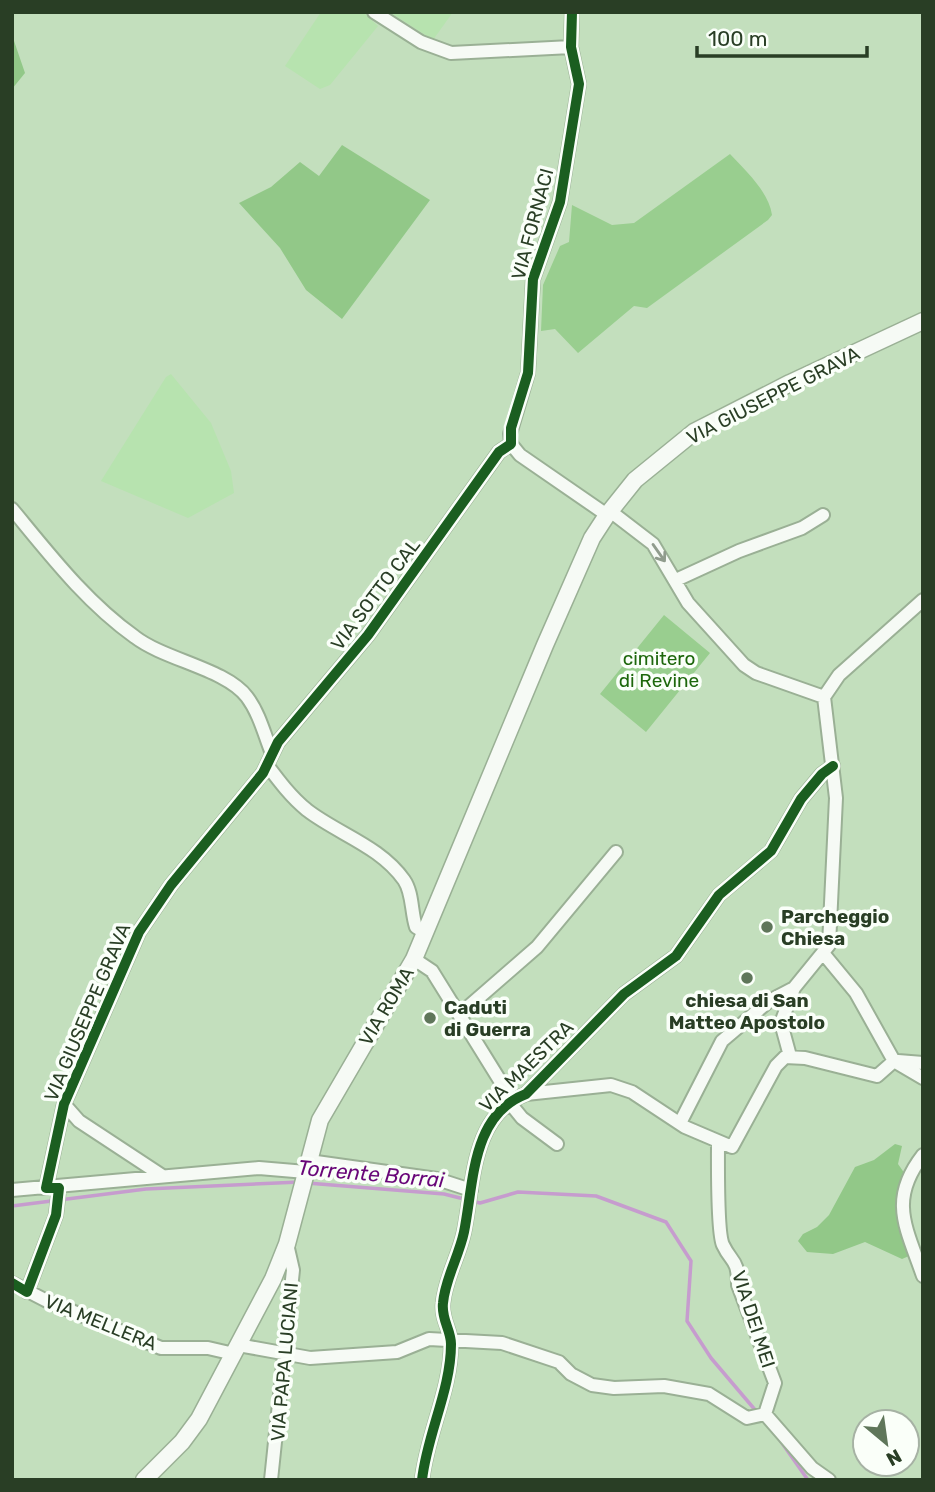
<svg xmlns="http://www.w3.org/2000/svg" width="935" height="1492" viewBox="0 0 935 1492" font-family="Rubik,sans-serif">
  <rect width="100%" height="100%" fill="#c3dfbd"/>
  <path fill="#b7e3af" d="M 321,12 L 363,12 L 378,26 L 330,85 L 320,89 L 285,66 Z
    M 389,12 L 453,12 L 433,40 Z
    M 171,374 L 211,423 L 231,471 L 234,493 L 188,518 L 101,481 L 166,377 Z"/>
  <path fill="#99ce8f" d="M 730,154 C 745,170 769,192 772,215 L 768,220 L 647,308 L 634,306 L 578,353 L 555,329 L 541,331 L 543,285 L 560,246 L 569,242 L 572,205 L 612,225 L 634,223 Z
    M 664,615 L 710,653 L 646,732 L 600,694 Z"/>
  <path fill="#92c888" d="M 12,35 L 25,73 L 12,89 Z
    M 342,145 L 430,200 L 342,319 L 306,290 L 280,248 L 239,203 L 271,187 L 300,162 L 319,176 Z
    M 895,1144 L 902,1146 L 898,1164 L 905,1174 C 893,1205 897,1225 909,1256 L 902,1259 L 865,1242 L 833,1254 L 807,1252 L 798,1241 L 803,1234 L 817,1227 L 829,1215 L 855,1167 L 874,1160 Z"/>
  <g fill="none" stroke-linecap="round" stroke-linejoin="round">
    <path stroke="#c69cce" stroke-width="3.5" d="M 307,1183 L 444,1194 L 480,1203 L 518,1192 L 596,1196 L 666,1222 L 691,1261 L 687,1321 L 711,1358 L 756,1411
      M 12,1206 L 146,1189 L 300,1182
      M 777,1436 L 808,1480"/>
    <g stroke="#9ab095" stroke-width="16">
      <path id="minor" d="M 374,12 L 421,42 L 451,53 L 571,47
        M 572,12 L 571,47 L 579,84 L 560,202 L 533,279 L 528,373 L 510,434 L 511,444 L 520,455 L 607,515
        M 12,509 C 50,555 86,602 135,637 C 165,660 226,669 247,697 C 259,713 264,733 271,751
        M 610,511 L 653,544 L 688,603 L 744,665 L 756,673 L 824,697
        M 676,580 L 739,551 L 802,528 L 823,515
        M 267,765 C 279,781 291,797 307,810 C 338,834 380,846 404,880 C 413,893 411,912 416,927 L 426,933
        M 823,953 L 856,993 L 894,1061 L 923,1078
        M 414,959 L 432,971 L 512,1100
        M 460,1014 L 537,947 L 616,852
        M 790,1056 L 781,1023 L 794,988
        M 898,1061 L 923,1063
        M 526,1094 L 611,1085 L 632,1092 L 685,1127 L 732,1147 L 776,1066 L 785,1057 L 805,1058 L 877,1076 L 894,1061
        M 509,1102 L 522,1118 L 557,1144
        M 64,1104 L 79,1121 L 161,1175
        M 680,1123 L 722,1041 L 769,1001 L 794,988 L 829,945 L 836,798 L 824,697 L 839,675 L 923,600
        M 923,1155 C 888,1200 906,1227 923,1276
        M 309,1161 L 437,1179 L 471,1190
        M 46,1188 L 64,1104 L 139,932 L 171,885 L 263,773 L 278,742 L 368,635 L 499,452 L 511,444
        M 12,1190 L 259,1168 L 306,1172
        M 12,1283 L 45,1300 L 161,1348 L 208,1348 L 234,1354
        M 27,1292 L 56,1215 L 59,1188
        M 238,1345 L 310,1358 L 397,1352 L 429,1339 L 502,1343 L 559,1362 L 571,1374 L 592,1385 L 614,1388 L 664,1386 L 709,1394 L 747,1418 L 765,1414 L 775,1383 L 738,1285 C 738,1258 732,1264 723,1245 C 717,1233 718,1160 718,1142
        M 765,1414 L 812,1468 L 829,1480
        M 271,1480 L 293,1270 L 287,1244
        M 422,1480 C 427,1434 451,1390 451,1344 C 451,1330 441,1319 443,1303 C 445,1279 459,1256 464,1232 C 474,1183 471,1115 526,1094 L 624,994 L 676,956 L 719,895 L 771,851 L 801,799 L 822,774 L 833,766"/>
    </g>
    <g stroke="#9ab095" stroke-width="19">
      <path id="major" d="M 144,1480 L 182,1442 L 199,1419 L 273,1279 L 287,1244 L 320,1120 L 414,959 L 545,645 L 592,538 L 607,515 L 635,480 L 694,432 L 790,383 L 923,321"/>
    </g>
    <use href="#minor" stroke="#f6faf5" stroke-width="12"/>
    <use href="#major" stroke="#f6faf5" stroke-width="16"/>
    <g stroke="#fafff9" stroke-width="15">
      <path id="cycleway" d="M 12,1283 L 27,1292 L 56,1215 L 59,1188 L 46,1188 L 64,1104 L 139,932 L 171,885 L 263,773 L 278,742 L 368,635 L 499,452 L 511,444 L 511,428 L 528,373 L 533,279 L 560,202 L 579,84 L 571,47 L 572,12
        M 422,1480 C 427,1434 451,1390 451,1344 C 451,1330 441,1319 443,1303 C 445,1279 459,1256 464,1232 C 474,1183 471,1115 526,1094 L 624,994 L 676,956 L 719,895 L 771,851 L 801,799 L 822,774 L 833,766"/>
    </g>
    <use href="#cycleway" stroke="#1b5e20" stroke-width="10"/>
  </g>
  <defs><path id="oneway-shaft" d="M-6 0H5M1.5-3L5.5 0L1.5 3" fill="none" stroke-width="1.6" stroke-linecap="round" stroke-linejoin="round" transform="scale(1.75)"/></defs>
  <use stroke="#909c8d" href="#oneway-shaft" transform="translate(659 553) rotate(55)"/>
  <g fill="#5f765a" stroke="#fafff9" stroke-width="2.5">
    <circle cx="767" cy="927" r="7"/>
    <circle cx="747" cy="978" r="7"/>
    <circle cx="430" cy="1018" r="7"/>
  </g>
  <g text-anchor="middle" stroke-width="7" stroke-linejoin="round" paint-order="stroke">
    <g font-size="19" fill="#293e25" stroke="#fafff9">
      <text transform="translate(532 224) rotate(-75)" y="7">VIA FORNACI</text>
      <text transform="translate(773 395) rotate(-27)" y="7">VIA GIUSEPPE GRAVA</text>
      <text transform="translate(375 594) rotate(-53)" y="7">VIA SOTTO CAL</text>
      <text transform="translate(386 1006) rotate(-59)" y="7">VIA ROMA</text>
      <text transform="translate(87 1012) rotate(-67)" y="7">VIA GIUSEPPE GRAVA</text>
      <text transform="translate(526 1066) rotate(-44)" y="7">VIA MAESTRA</text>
      <text transform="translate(754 1319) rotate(72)" y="7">VIA DEI MEI</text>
      <text transform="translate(101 1322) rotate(22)" y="7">VIA MELLERA</text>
      <text transform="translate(284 1362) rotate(-85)" y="7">VIA PAPA LUCIANI</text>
    </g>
    <g font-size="19" fill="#1d670c" stroke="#fafff9">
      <text x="659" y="665">cimitero<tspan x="659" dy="22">di Revine</tspan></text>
    </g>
    <g font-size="19" font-weight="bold" fill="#293e25" stroke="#fafff9" text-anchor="start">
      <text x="781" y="923">Parcheggio<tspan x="781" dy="22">Chiesa</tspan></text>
      <text x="747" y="1007" text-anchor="middle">chiesa di San<tspan x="747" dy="22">Matteo Apostolo</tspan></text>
      <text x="444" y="1014">Caduti<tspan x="444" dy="22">di Guerra</tspan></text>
    </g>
    <g font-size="21" font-style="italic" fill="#680678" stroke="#fafff9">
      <text transform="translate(371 1174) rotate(5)" y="7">Torrente Borrai</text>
    </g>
  </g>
  <rect width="935" height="1492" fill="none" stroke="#293e25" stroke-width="28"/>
  <g transform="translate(886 1443) rotate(151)"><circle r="33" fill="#fafff9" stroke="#a6b2a4" stroke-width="2"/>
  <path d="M0-5L12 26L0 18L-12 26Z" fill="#5f765a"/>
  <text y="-10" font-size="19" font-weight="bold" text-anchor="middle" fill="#293e25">N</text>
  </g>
  <path d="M697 46v10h170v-10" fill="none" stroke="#293e25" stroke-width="3.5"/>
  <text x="708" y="46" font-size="21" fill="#293e25" stroke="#fafff9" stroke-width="5" paint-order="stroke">100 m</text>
</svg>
